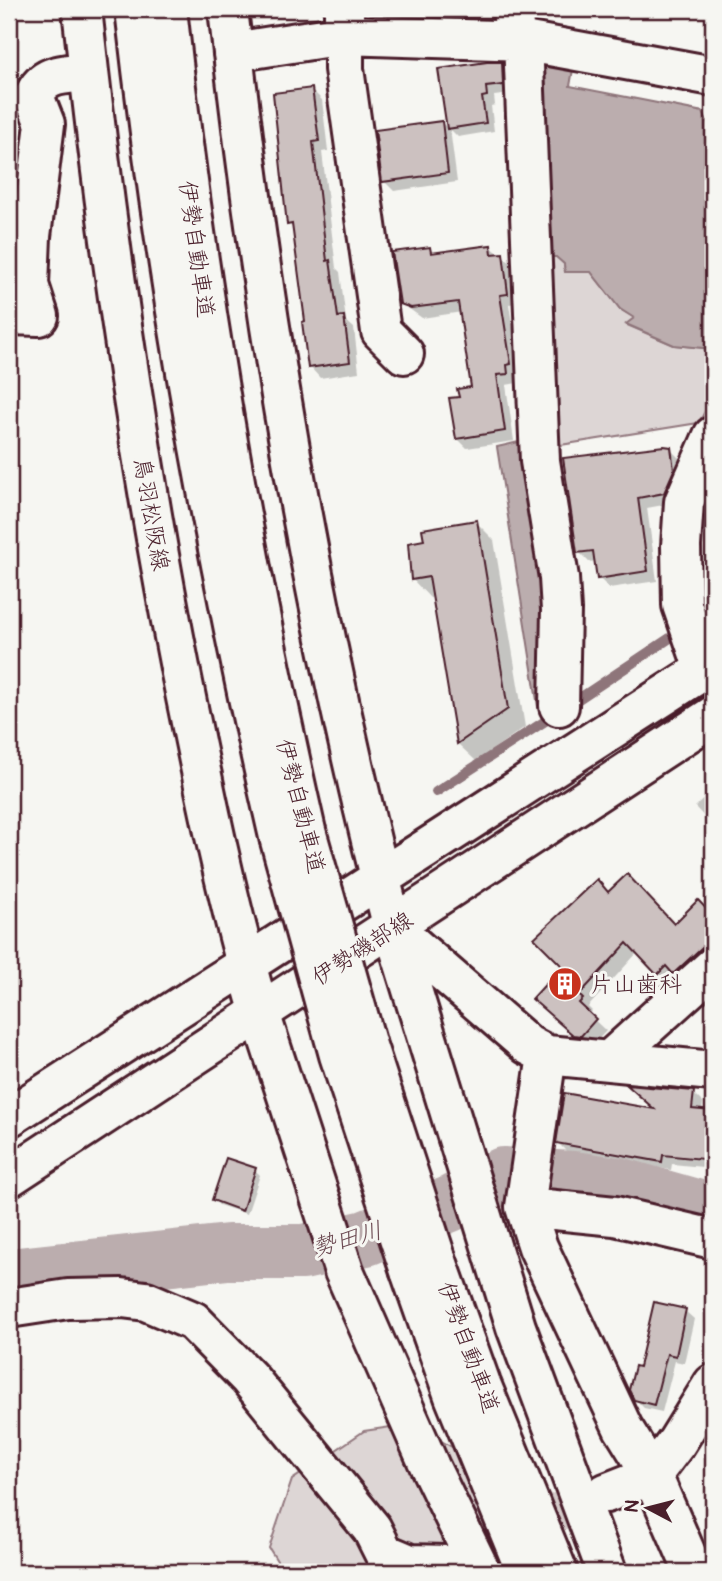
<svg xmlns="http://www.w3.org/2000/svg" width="722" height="1581" viewBox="0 0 722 1581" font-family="Pangolin,'Klee One',sans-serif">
  <rect width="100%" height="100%" fill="#f6f6f2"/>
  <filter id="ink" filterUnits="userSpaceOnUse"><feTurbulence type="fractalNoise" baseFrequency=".0143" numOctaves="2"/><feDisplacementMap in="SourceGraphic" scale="14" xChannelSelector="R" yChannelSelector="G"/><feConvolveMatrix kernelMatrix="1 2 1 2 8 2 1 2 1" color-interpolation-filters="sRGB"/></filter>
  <g filter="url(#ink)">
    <path fill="#ddd6d5" stroke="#947a80" stroke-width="2" d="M 556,256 L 564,264 L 565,272 L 591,272 L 620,309 L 635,318 L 627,325 L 674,345 L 713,349 C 713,376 715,400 698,423 L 554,446 L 538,257 Z
      M 411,1424 L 459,1451 L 519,1572 L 284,1572 L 269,1548 L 292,1480 L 364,1431 Z"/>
    <path fill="#bbadae" stroke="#8e747a" stroke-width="2" d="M 534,59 L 574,64 L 570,86 L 703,112 L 713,134 L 713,349 L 674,345 L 626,324 L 634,318 L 620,309 L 591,272 L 565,272 L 564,264 L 556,257 L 538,257 Z
      M 528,440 L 552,581 L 550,706 L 538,707 L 497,447 Z"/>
    <path fill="#0003" d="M 369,9 L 472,9 L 474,21 L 445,24 L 435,13 L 380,20 Z
      M 501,64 L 511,73 L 511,94 L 494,96 L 495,105 L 491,106 L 494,131 L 458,137 L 450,129 L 457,182 L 394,191 L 384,181 L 441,122 L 449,130 L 440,71 Z
      M 312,90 L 322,100 L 328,151 L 322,152 L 336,268 L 340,272 L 346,321 L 354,328 L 359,372 L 320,378 L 310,367 L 295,230 L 289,224 Z
      M 491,247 L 512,264 L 517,303 L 509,304 L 520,374 L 516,374 L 517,383 L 506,385 L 514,441 L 467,448 L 457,438 L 461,398 L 473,388 L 462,312 L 422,318 L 401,303 L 430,249 L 435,254 Z
      M 670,449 L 680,459 L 684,481 L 674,503 L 647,508 L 657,581 L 609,588 L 599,578 L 596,561 L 589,562 L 579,552 L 565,459 L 619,451 L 622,454 Z
      M 713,494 L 713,571 L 705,563 L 709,503 Z
      M 476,522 L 494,540 L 525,727 L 476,761 L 458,744 L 434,597 L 430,598 L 413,580 L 426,541 Z
      M 713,790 L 713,826 L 695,807 Z
      M 608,894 L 675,926 L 698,903 L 713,918 L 713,957 L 669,984 L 638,952 L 588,1007 L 592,1011 L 589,1015 L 606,1031 L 592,1046 L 585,1046 L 545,1009 L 564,966 Z
      M 693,1093 L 703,1103 L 702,1111 L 713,1112 L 713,1168 L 672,1164 L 671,1170 L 568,1153 L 558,1143 L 658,1111 Z
      M 255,1170 L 260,1175 L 247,1214 L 219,1205 L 214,1200 Z
      M 685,1311 L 694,1319 L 684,1363 L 675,1361 L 662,1412 L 644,1408 L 635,1399 L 640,1369 Z"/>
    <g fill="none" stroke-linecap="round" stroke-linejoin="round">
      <path stroke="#8e747a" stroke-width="10" d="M 568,706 L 676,634
        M 436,792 L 556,714"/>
      <path stroke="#bbadae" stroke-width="56" d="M 9,1276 L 228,1252 L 303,1252 L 366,1238 L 450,1204 L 503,1175 L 573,1179 L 618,1185 L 713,1212"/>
    </g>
    <path fill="#ccc1c0" stroke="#4a1f2b" stroke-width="2" d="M 487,62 L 502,62 L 503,85 L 486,87 L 487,96 L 482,97 L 486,123 L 447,129 L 438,69 Z
      M 312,88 L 319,141 L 313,142 L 327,261 L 330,260 L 338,317 L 344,316 L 350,362 L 308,368 L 302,322 L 305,321 L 292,224 L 287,225 L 273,93 Z
      M 442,121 L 448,173 L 382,182 L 375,130 Z
      M 491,245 L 492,254 L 503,253 L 508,294 L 500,295 L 511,364 L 507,365 L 508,374 L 497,375 L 505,431 L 456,439 L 449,398 L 459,397 L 457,389 L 471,387 L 458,302 L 411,308 L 400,304 L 392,252 L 430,247 L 431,253 Z
      M 664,446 L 671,447 L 674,470 L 664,493 L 638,498 L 648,571 L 597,579 L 593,551 L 577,553 L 563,458 Z
      M 477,520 L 508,709 L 457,744 L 429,577 L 411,580 L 408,543 L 424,540 L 422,529 Z
      M 627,874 L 674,924 L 698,900 L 713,916 L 713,937 L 673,974 L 666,966 L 657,975 L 627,943 L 579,995 L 583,999 L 579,1003 L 596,1019 L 581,1036 L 573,1035 L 532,999 L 562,966 L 534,938 L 597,879 L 608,892 Z
      M 627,1085 L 694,1091 L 692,1109 L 713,1111 L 713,1160 L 663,1155 L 662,1162 L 556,1143 L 564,1093 L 654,1109 Z
      M 226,1158 L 256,1168 L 242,1211 L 212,1200 Z
      M 654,1302 L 686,1309 L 676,1356 L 667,1354 L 654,1405 L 634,1400 L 629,1390 L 635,1366 L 639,1367 Z"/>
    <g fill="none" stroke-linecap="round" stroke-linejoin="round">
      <path stroke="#d4cbca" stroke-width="38" stroke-dasharray="38 19" stroke-linecap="butt" d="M 446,1565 L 524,1525 L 606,1493"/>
      <g stroke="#4a1f2b" stroke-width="44">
        <path id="minor" d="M 512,9 L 516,43
          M 344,12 L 344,69 L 381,331 L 404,354
          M 523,41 L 540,461 L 559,578 L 561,610 L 559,706
          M 233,52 L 343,35 L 523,41 L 713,76
          M 9,315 L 39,316 L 29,285 L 31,236 L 45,124 L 34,96 C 44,72 65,75 88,72
          M 704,669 L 682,605 L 681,546 L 684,502 L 713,436
          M 393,928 L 528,1045 L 547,1055 L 713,1071
          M 547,1055 L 525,1207 L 538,1247 L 623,1428 L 652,1475 L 694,1572
          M 610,1060 L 713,967
          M 525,1207 L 615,1216 L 713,1239
          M 9,1308 L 68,1299 L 122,1298 L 146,1301 L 193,1321 L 249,1378 L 372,1529 L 384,1553 L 410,1564 L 446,1565
          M 606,1493 L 652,1475 L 677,1442 L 713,1384"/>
      </g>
      <g stroke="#4a1f2b" stroke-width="44">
        <path id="major" d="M 82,9 C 106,231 138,454 181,673 C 204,787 227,902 260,1013
          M 228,9 C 262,318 315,627 393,928
          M 9,1117 L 713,664
          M 9,1177 L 713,716"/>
      </g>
      <g stroke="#4a1f2b" stroke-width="44">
        <path id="highway" d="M 135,9 C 166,288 216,563 279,837
          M 167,9 C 197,286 244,559 306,831
          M 393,928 L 516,1327 L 607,1572
          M 260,1013 L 344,1271 L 430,1467 L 481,1572
          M 437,1261 L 481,1384 L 558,1572
          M 410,1271 L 454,1396 L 526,1572"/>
      </g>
      <use href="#minor" stroke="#f6f6f2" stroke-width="38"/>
      <use href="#major" stroke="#f6f6f2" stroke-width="38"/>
      <use href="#highway" stroke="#f6f6f2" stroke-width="38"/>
      <g stroke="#4a1f2b" stroke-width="44" stroke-linecap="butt">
        <path id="highway-bridge" d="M 306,831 L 367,1046 L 437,1261
          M 279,837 L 339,1055 L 410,1271"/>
      </g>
      <use href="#highway-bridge" stroke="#f6f6f2" stroke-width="38"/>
    </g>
  </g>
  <defs>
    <g id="building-disc" transform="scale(1.75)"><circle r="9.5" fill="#c8321e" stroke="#f6f6f2"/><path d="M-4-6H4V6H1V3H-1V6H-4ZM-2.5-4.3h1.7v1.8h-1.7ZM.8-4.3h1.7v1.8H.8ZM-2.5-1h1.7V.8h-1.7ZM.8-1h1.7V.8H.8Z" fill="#fff"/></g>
  </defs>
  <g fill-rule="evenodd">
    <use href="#building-disc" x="565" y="984"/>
  </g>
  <g text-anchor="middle" stroke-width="6" stroke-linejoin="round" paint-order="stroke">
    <g font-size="23" fill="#4a1f2b" stroke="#f6f6f2">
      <text transform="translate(197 249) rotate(82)" y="8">伊勢自動車道</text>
      <text transform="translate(152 514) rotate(80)" y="8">鳥羽松阪線</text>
      <text transform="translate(301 806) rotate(76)" y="8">伊勢自動車道</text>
      <text transform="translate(362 948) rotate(-33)" y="8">伊勢磯部線</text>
      <text transform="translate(469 1347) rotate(70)" y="8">伊勢自動車道</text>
    </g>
    <g font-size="23" fill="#4a1f2b" stroke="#f6f6f2" text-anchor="start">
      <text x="590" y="992">片山歯科</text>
    </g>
    <g font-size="24" font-style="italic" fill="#6c4a52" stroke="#f6f6f2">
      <text transform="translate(347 1239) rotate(-16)" y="8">勢田川</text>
    </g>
  </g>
  <rect width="722" height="1581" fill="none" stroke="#f6f6f2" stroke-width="35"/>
  <rect x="18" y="18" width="687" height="1546" fill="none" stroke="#4a1f2b" stroke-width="2.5" filter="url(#ink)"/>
  <g transform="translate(648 1508) rotate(277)" stroke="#f6f6f2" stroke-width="5" paint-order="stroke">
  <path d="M0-5L12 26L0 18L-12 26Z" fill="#4a1f2b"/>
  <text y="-10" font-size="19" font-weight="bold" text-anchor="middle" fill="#4a1f2b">N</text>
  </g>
</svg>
